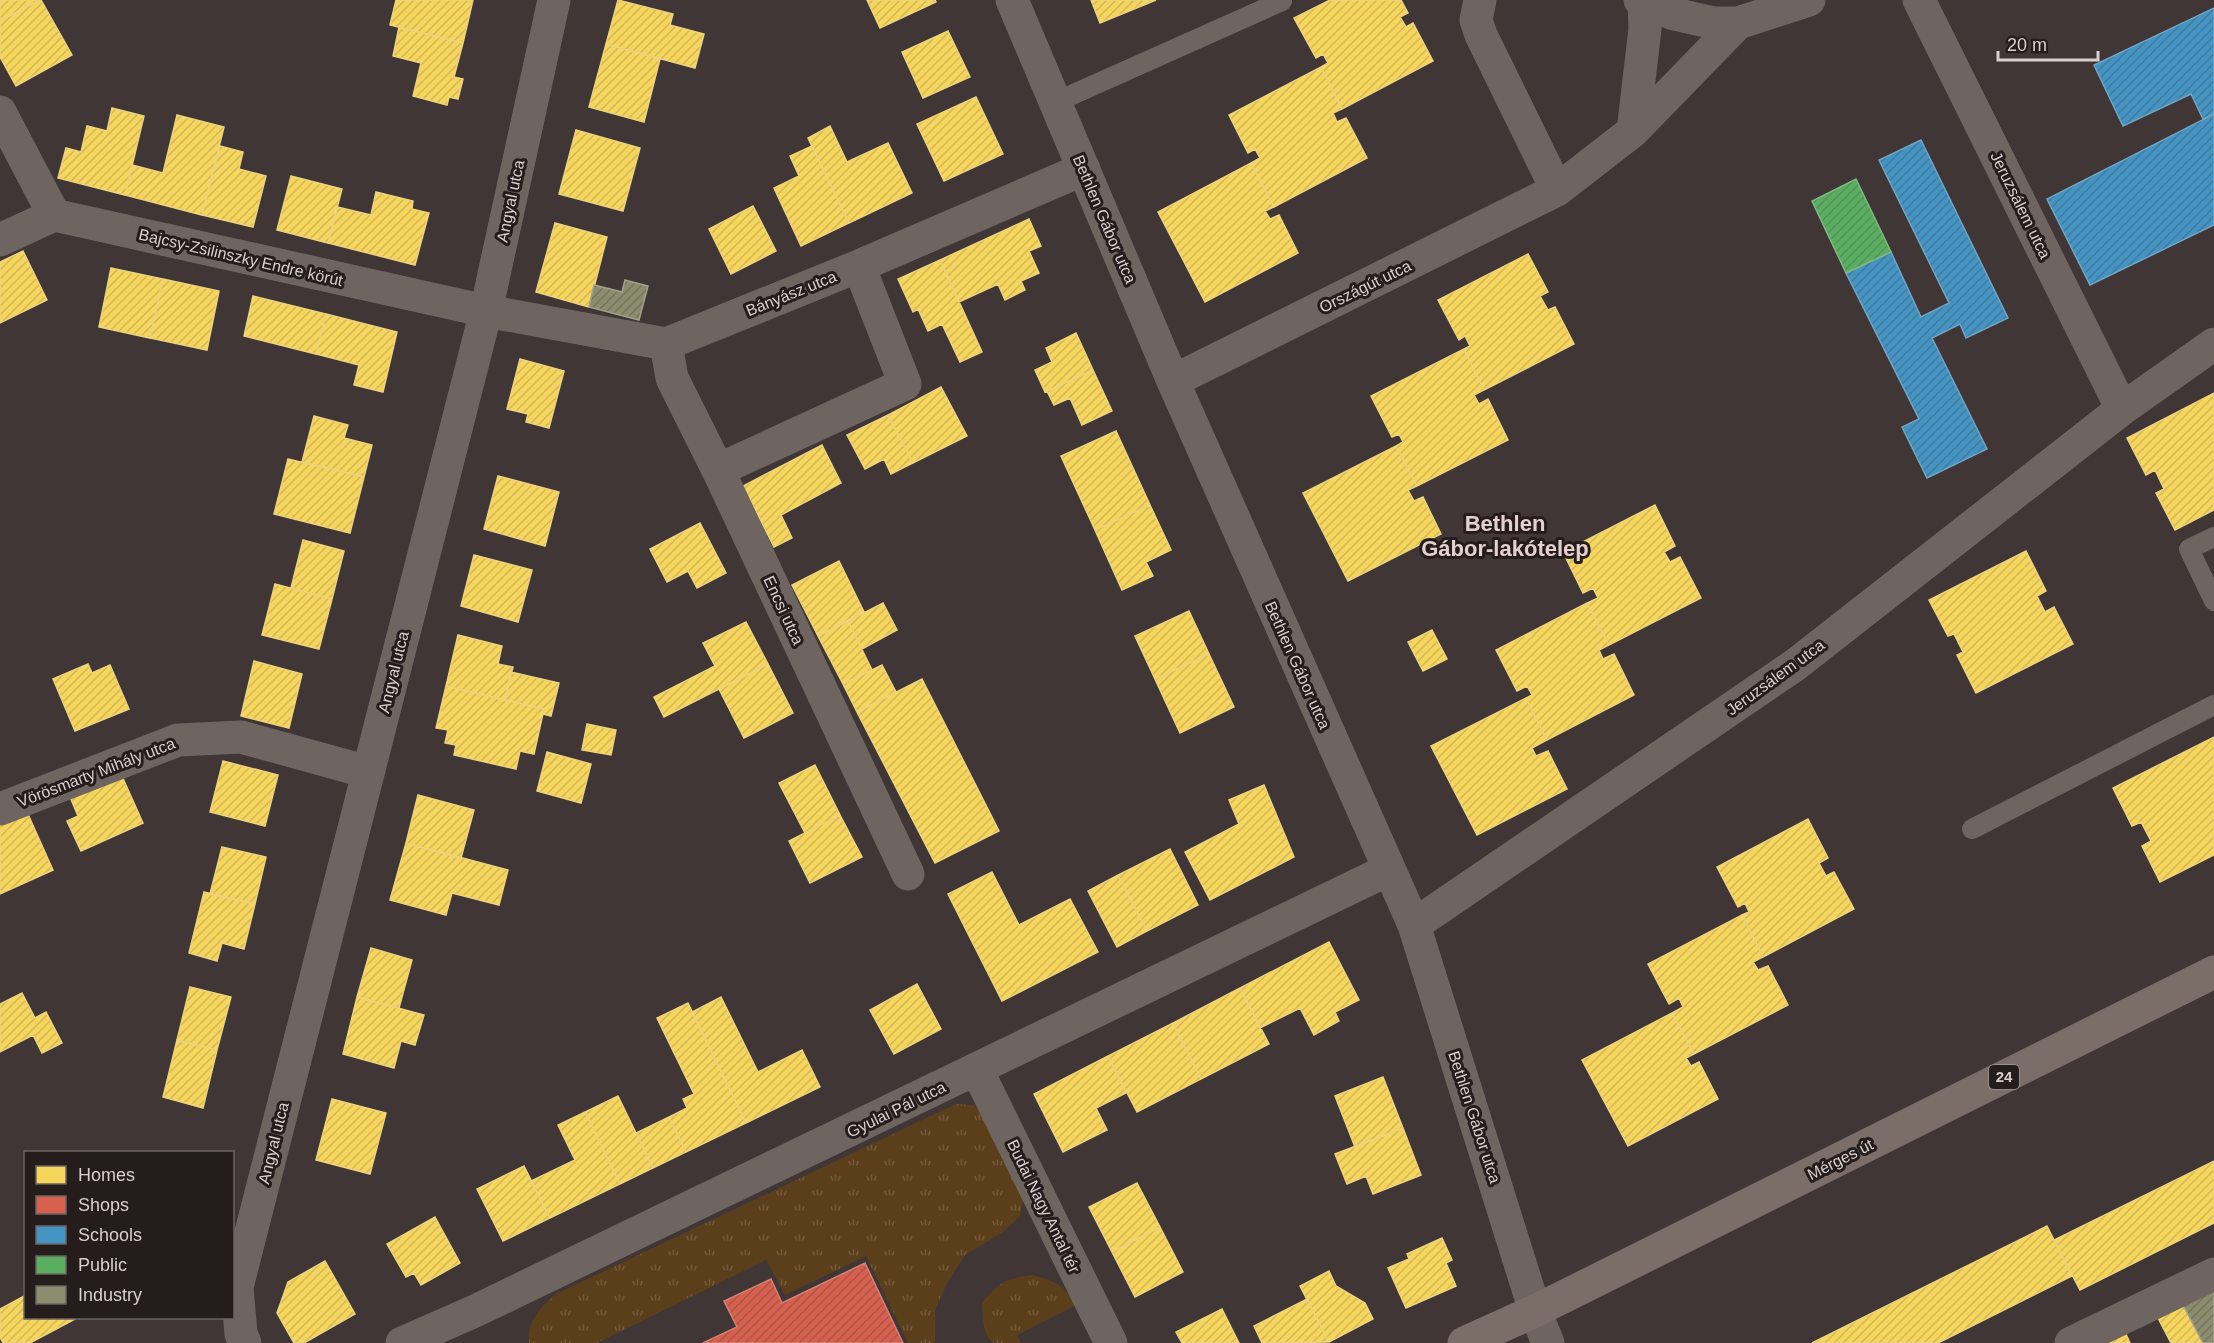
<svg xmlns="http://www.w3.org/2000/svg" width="2214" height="1343" viewBox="0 0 2214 1343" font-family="Helvetica,sans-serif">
  <defs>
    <pattern id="grass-tufts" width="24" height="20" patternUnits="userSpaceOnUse" patternTransform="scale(1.5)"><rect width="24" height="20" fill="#5b3f1b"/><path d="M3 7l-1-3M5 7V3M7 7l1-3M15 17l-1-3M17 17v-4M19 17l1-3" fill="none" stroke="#725a3b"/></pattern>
    <pattern id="homes-hatch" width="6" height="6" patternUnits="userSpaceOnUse" patternTransform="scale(1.5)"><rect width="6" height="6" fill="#f6d55c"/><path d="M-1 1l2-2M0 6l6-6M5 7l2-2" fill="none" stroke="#d2b756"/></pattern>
    <pattern id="shops-hatch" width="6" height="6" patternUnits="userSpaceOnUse" patternTransform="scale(1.5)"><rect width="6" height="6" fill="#d6604d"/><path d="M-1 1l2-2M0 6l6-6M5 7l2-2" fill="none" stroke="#a95648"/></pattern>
    <pattern id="schools-hatch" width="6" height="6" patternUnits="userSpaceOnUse" patternTransform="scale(1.5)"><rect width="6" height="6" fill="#4393c3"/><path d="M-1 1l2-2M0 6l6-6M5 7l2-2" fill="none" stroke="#427a9b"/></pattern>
    <pattern id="public-hatch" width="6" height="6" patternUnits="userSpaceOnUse" patternTransform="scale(1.5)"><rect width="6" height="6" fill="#5aae61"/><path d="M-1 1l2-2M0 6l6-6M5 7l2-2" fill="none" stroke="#549258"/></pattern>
    <pattern id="industry-hatch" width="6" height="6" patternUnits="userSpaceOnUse" patternTransform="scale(1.5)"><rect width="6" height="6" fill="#8c8c6e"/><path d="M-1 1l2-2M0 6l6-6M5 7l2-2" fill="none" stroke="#767560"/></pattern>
  </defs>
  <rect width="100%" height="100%" fill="#3f3635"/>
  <path fill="url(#grass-tufts)" d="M 956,1104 L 974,1105 L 994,1126 L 1024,1194 L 1020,1216 L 1003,1232 L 965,1255 L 948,1281 L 935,1310 L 935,1343 L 908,1343 L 866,1256 L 785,1295 L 766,1260 L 597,1343 L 529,1343 C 527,1321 540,1308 556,1294 Z
    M 1032,1275 C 1055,1281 1063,1284 1076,1305 L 1017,1335 L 1021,1343 C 1013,1343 1003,1343 996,1343 C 982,1340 983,1314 982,1303 C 1000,1282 1004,1279 1032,1275 Z"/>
  <path fill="url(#homes-hatch)" stroke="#edd37e" stroke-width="1.5" d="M 0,0 L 39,0 L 0,21 Z
    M 39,0 L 41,0 L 72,55 L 16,86 L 0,57 L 0,21 Z
    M 396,0 L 473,0 L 463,43 L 390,25 Z
    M 618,0 L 673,14 L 670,25 L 704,34 L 695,68 L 606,44 Z
    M 867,0 L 935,0 L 936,2 L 880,28 Z
    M 1091,0 L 1156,0 L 1100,23 Z
    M 1330,0 L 1401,0 L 1408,13 L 1400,17 L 1406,27 L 1413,23 L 1433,61 L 1342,109 L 1321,67 L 1328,63 L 1323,54 L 1316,58 L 1294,18 Z
    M 399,27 L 463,43 L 454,77 L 463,79 L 458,99 L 449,97 L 447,105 L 413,96 L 421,63 L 393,56 Z
    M 948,31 L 970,77 L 923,98 L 902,52 Z
    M 606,44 L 660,59 L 644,122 L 589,107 Z
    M 1321,67 L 1342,109 L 1333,113 L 1337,122 L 1346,118 L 1367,158 L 1274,207 L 1251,163 L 1260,158 L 1255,149 L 1248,153 L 1229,115 Z
    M 976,97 L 1003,154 L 944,181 L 917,124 Z
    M 112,108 L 144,116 L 125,195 L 58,178 L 66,148 L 81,152 L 87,126 L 107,131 Z
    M 177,115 L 224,127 L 202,215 L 125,195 L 132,165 L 163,173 Z
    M 830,126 L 847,162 L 888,143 L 912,193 L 849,223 L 808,138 Z
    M 576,130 L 640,148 L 623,211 L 559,194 Z
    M 220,146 L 243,152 L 239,169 L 266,176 L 253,227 L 202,215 Z
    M 812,146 L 849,223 L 801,246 L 774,188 L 799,176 L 790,156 Z
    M 1251,163 L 1274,207 L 1265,211 L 1270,219 L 1279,215 L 1298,253 L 1205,302 L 1158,212 Z
    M 291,176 L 342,189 L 328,243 L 277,230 Z
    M 376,192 L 413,201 L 412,209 L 429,213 L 415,265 L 328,243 L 337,207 L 371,215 Z
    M 753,206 L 776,251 L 731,274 L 709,229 Z
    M 1029,219 L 1041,246 L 1029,251 L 1039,273 L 1021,281 L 1025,290 L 1005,300 L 998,284 L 959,302 L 940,260 Z
    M 555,223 L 607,237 L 589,307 L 536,292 Z
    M 23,251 L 47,300 L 0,323 L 0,262 Z
    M 1528,254 L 1548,292 L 1540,296 L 1548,310 L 1555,307 L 1574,344 L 1484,390 L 1464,349 L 1470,346 L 1465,336 L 1459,340 L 1438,300 Z
    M 940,260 L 982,352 L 960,362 L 942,324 L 928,331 L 918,309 L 913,312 L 898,279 Z
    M 111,268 L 163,279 L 150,338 L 99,327 Z
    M 163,279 L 219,291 L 207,350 L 150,338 Z
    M 253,296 L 326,314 L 316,354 L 244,336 Z
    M 326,314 L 397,332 L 383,392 L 354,385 L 359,365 L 316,354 Z
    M 1076,333 L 1093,370 L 1045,392 L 1035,370 L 1052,362 L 1046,348 Z
    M 1464,349 L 1484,390 L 1474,395 L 1479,404 L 1488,399 L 1508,440 L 1417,486 L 1396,446 L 1403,442 L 1399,434 L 1392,437 L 1371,396 Z
    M 520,359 L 564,371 L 549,428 L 526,422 L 528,414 L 507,409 Z
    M 1093,370 L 1112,411 L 1082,425 L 1070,398 L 1054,405 L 1047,391 Z
    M 941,387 L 967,436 L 913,463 L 888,415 Z
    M 2214,393 L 2214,510 L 2175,530 L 2156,493 L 2164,489 L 2155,470 L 2146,475 L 2127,438 Z
    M 888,415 L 913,463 L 891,474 L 884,459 L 865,469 L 847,435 Z
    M 314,416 L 348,425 L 344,438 L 372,445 L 364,477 L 302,462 Z
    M 1116,431 L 1150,505 L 1095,530 L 1061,456 Z
    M 822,445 L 841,483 L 781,515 L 792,538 L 774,547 L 743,486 Z
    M 1396,446 L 1417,486 L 1408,490 L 1414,501 L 1423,497 L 1441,534 L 1348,581 L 1303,493 Z
    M 288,459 L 364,477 L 350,533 L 274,514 Z
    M 498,476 L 559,492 L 545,546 L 484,529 Z
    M 1150,505 L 1171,550 L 1146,562 L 1153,576 L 1122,590 L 1095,530 Z
    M 1655,505 L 1675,546 L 1664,552 L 1670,562 L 1680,557 L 1701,598 L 1609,645 L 1587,603 L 1598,598 L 1593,588 L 1583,593 L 1563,552 Z
    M 700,523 L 726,573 L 697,588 L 688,571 L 667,582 L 650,549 Z
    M 303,540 L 344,551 L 332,599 L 291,588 Z
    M 2026,551 L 2046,591 L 2037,596 L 2045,612 L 2054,607 L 2073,644 L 1976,693 L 1957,655 L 1963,652 L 1954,634 L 1948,636 L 1929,600 Z
    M 474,555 L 532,570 L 518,622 L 461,606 Z
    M 839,561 L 864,612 L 818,636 L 792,585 Z
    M 275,584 L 332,599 L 319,649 L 262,635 Z
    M 883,603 L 897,630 L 862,649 L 848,621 Z
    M 1587,603 L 1609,645 L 1599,650 L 1603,659 L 1614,654 L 1634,695 L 1547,740 L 1526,698 L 1532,695 L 1527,686 L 1517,691 L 1496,650 Z
    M 1189,611 L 1209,654 L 1155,679 L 1135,636 Z
    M 848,621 L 872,670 L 843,684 L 818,636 Z
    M 746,622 L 768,664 L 664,717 L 654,697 L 715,666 L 703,643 Z
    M 1432,630 L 1447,659 L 1423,671 L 1408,642 Z
    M 458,635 L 502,646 L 498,664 L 513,667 L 505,700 L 446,686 Z
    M 1209,654 L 1234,707 L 1180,733 L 1155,679 Z
    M 254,661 L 302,674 L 289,728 L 241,716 Z
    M 88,664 L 92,673 L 110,665 L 129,709 L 75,731 L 53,679 Z
    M 768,664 L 793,713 L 744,738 L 719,689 Z
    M 882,665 L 896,692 L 857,712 L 843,684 Z
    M 511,672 L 559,683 L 551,716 L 543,714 L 544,709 L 505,700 Z
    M 922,679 L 999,831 L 935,863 L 857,712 Z
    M 446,686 L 544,709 L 534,754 L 520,751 L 516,769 L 454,755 L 456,745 L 445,743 L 448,730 L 436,728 Z
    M 1526,698 L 1547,740 L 1532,748 L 1536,756 L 1548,751 L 1567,789 L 1477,835 L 1431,746 Z
    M 587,724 L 616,730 L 611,755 L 582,750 Z
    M 2214,737 L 2214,855 L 2160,882 L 2142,846 L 2151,841 L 2141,822 L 2132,826 L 2113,788 Z
    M 547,752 L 591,764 L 581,803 L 537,791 Z
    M 223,761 L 278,775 L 265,826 L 210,812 Z
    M 815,765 L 840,815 L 805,833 L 779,783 Z
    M 121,774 L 143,823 L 81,851 L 67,821 L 78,816 L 70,797 Z
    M 1264,785 L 1294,857 L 1210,900 L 1185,852 L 1239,824 L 1229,800 Z
    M 418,795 L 474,810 L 461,858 L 406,843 Z
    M 27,812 L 53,870 L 0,894 L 0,824 Z
    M 840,815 L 862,857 L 810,883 L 789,841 Z
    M 1808,819 L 1828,858 L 1819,863 L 1826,876 L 1834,872 L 1854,909 L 1763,957 L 1742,915 L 1749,912 L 1745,903 L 1738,907 L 1717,867 Z
    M 406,843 L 508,870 L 499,905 L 452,893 L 446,915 L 390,900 Z
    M 222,847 L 266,857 L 255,904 L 210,894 Z
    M 1170,849 L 1198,905 L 1147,931 L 1118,875 Z
    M 992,872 L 1019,925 L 1070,899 L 1098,952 L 1002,1001 L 948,894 Z
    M 1118,875 L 1147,931 L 1117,947 L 1088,891 Z
    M 204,892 L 255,904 L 244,949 L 222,943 L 217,961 L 189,953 Z
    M 1742,915 L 1763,957 L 1753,962 L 1758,970 L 1768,966 L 1788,1005 L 1694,1054 L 1672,1013 L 1683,1007 L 1679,998 L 1669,1004 L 1648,964 Z
    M 1329,942 L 1359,1000 L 1335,1012 L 1339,1021 L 1314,1035 L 1300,1008 L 1260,1028 L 1240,988 Z
    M 371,948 L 412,960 L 399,1008 L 357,997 Z
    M 917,984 L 941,1029 L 894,1054 L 870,1010 Z
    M 190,987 L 231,997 L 217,1050 L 177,1040 Z
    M 1240,988 L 1269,1044 L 1201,1079 L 1173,1023 Z
    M 22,993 L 35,1018 L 46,1012 L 62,1043 L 42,1053 L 33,1035 L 0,1052 L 0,1004 Z
    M 357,997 L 424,1015 L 415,1045 L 401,1041 L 394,1068 L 343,1054 Z
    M 721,997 L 758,1072 L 802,1050 L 820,1087 L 746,1123 L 692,1012 Z
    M 688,1003 L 746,1123 L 686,1152 L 669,1117 L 687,1108 L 683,1099 L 694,1094 L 657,1018 Z
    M 1672,1013 L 1694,1054 L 1686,1058 L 1691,1066 L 1699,1062 L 1718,1099 L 1628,1146 L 1582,1060 Z
    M 1173,1023 L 1201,1079 L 1137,1112 L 1108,1056 Z
    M 177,1040 L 217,1050 L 203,1108 L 163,1097 Z
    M 1108,1056 L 1126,1093 L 1096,1108 L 1107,1130 L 1063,1152 L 1034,1094 Z
    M 1383,1077 L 1403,1128 L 1355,1147 L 1335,1096 Z
    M 618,1096 L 653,1168 L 620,1184 L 585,1112 Z
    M 332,1099 L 386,1113 L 370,1174 L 316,1160 Z
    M 585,1112 L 620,1184 L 550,1218 L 531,1181 L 575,1160 L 558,1125 Z
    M 669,1117 L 686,1152 L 653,1168 L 636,1133 Z
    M 1403,1128 L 1421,1175 L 1373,1194 L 1366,1176 L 1347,1184 L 1335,1154 Z
    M 2214,1161 L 2214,1223 L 2080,1290 L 2054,1240 Z
    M 524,1166 L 550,1218 L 503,1241 L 477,1189 Z
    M 1137,1183 L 1160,1227 L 1112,1252 L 1089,1207 Z
    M 435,1217 L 460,1263 L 421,1285 L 414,1273 L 406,1277 L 387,1244 Z
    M 2047,1226 L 2072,1276 L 1938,1343 L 1812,1343 Z
    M 1160,1227 L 1183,1272 L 1135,1297 L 1112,1252 Z
    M 1442,1238 L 1452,1260 L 1446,1263 L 1456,1286 L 1406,1308 L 1388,1268 L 1409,1259 L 1407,1254 Z
    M 325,1261 L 355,1314 L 304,1343 L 294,1343 L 277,1313 L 288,1282 Z
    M 1329,1271 L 1336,1286 L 1365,1303 L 1373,1319 L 1329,1342 L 1300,1286 Z
    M 26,1295 L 26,1318 L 74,1318 L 75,1319 L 30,1343 L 3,1343 L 0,1337 L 0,1309 Z
    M 1307,1299 L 1329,1342 L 1262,1343 L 1254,1326 Z
    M 2182,1303 L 2203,1343 L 2171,1343 L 2157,1316 Z
    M 1222,1309 L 1239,1343 L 1182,1343 L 1176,1332 Z
    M 2125,1332 L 2130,1343 L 2102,1343 Z"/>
  <path fill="url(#shops-hatch)" stroke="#d78174" stroke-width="1.5" d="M 865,1263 L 903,1343 L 703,1343 L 737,1327 L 724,1301 L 771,1279 L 782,1303 Z"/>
  <path fill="url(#schools-hatch)" stroke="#70a5c6" stroke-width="1.5" d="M 2214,8 L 2214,114 L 2203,119 L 2191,94 L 2123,126 L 2094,65 Z
    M 2214,114 L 2214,225 L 2090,285 L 2047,199 Z
    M 1921,140 L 2008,318 L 1966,338 L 1960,324 L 1932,338 L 1987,449 L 1927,478 L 1902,427 L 1919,419 L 1846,273 L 1891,252 L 1921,317 L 1949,303 L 1879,160 Z"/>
  <path fill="url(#public-hatch)" stroke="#80b882" stroke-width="1.5" d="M 1856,179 L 1891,252 L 1846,273 L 1812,201 Z"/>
  <path fill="url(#industry-hatch)" stroke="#a3a08b" stroke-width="1.5" d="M 625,280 L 648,286 L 639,320 L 589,307 L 594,285 L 622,292 Z
    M 2212,1288 L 2214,1292 L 2214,1343 L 2203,1343 L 2182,1303 Z"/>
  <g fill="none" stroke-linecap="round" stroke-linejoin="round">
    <path stroke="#6f6560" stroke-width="20" d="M 1056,102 L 1282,1
      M 2214,537 L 2189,549 L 2214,601
      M 1972,829 L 2214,705"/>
    <path stroke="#6f6560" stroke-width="33" d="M 1012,0 L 1173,381 L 1414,925 L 1535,1311 L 1548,1343
      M 1480,0 L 1476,20 L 1481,35 L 1557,190
      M 1640,0 L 1644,3 L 1674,14 L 1714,23 L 1738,23 L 1809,0
      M 1919,0 L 2122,409
      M 0,112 L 54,215
      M 1633,131 L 1645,29 L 1644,3
      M 0,240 L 54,215 L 486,311 L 666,344 L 859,266 L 1084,169
      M 666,344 L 672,378 L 718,470 L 908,874
      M 1173,381 L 1557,190 L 1633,131 L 1738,23
      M 718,470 L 905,384 L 859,266
      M 0,809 L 178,740 L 241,737 L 368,772
      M 1414,925 L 1795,665 L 2122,409 L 2214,344
      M 977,1070 L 1111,1343
      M 245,1343 L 241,1334 L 237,1287 L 486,311 L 554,0
      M 402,1343 L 475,1311 L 1388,870
      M 2071,1343 L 2214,1274"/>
    <path stroke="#7b6d67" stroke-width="33" d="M 1464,1343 L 1535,1311 L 2214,972"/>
  </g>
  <g text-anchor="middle" stroke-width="6" stroke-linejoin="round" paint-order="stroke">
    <rect fill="#241d1c" stroke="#a39a99" stroke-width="1.5" x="1989" y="1065" width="30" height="24" rx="4.5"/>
    <g font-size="15" font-weight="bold" fill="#d9cfce">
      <text x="2004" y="1082">24</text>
    </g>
    <g font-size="16" fill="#d9cfce" stroke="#241d1c">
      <text transform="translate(510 201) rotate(-78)" y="6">Angyal utca</text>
      <text transform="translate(2021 205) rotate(64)" y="6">Jeruzsálem utca</text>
      <text transform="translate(1105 219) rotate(67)" y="6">Bethlen Gábor utca</text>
      <text transform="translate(241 257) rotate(13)" y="6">Bajcsy-Zsilinszky Endre körút</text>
      <text transform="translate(1365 286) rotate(-26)" y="6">Országút utca</text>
      <text transform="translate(791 293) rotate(-22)" y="6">Bányász utca</text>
      <text transform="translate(784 610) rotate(65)" y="6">Encsi utca</text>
      <text transform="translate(1298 665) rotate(66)" y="6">Bethlen Gábor utca</text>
      <text transform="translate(393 672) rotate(-76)" y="6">Angyal utca</text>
      <text transform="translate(1775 677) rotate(-36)" y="6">Jeruzsálem utca</text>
      <text transform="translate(96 772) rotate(-21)" y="6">Vörösmarty Mihály utca</text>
      <text transform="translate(896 1109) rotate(-26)" y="6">Gyulai Pál utca</text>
      <text transform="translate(1475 1117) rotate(72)" y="6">Bethlen Gábor utca</text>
      <text transform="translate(273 1143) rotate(-76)" y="6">Angyal utca</text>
      <text transform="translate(1840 1159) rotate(-27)" y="6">Mérges út</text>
      <text transform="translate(1044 1206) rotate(64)" y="6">Budai Nagy Antal tér</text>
    </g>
    <g font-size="22" font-weight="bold" fill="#e5d0ce" stroke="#241d1c">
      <text x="1505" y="531">Bethlen<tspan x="1505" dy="25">Gábor-lakótelep</tspan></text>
    </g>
  </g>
  <rect x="24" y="1151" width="210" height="168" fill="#241d1c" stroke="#6c6463" stroke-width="1.5"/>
  <rect x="36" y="1166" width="30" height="18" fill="#f6d55c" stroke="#6c6463" stroke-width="1.5"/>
  <text x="78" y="1181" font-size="18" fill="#d9cfce">Homes</text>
  <rect x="36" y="1196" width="30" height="18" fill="#d6604d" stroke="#6c6463" stroke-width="1.5"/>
  <text x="78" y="1211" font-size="18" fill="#d9cfce">Shops</text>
  <rect x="36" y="1226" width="30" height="18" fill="#4393c3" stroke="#6c6463" stroke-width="1.5"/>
  <text x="78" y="1241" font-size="18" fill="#d9cfce">Schools</text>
  <rect x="36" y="1256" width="30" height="18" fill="#5aae61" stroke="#6c6463" stroke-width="1.5"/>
  <text x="78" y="1271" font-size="18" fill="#d9cfce">Public</text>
  <rect x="36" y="1286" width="30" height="18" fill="#8c8c6e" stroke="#6c6463" stroke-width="1.5"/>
  <text x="78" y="1301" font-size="18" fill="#d9cfce">Industry</text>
  <path d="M1998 51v9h100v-9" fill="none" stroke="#d9cfce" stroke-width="3"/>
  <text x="2007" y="51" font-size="18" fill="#d9cfce" stroke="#241d1c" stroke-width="4.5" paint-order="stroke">20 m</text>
</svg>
